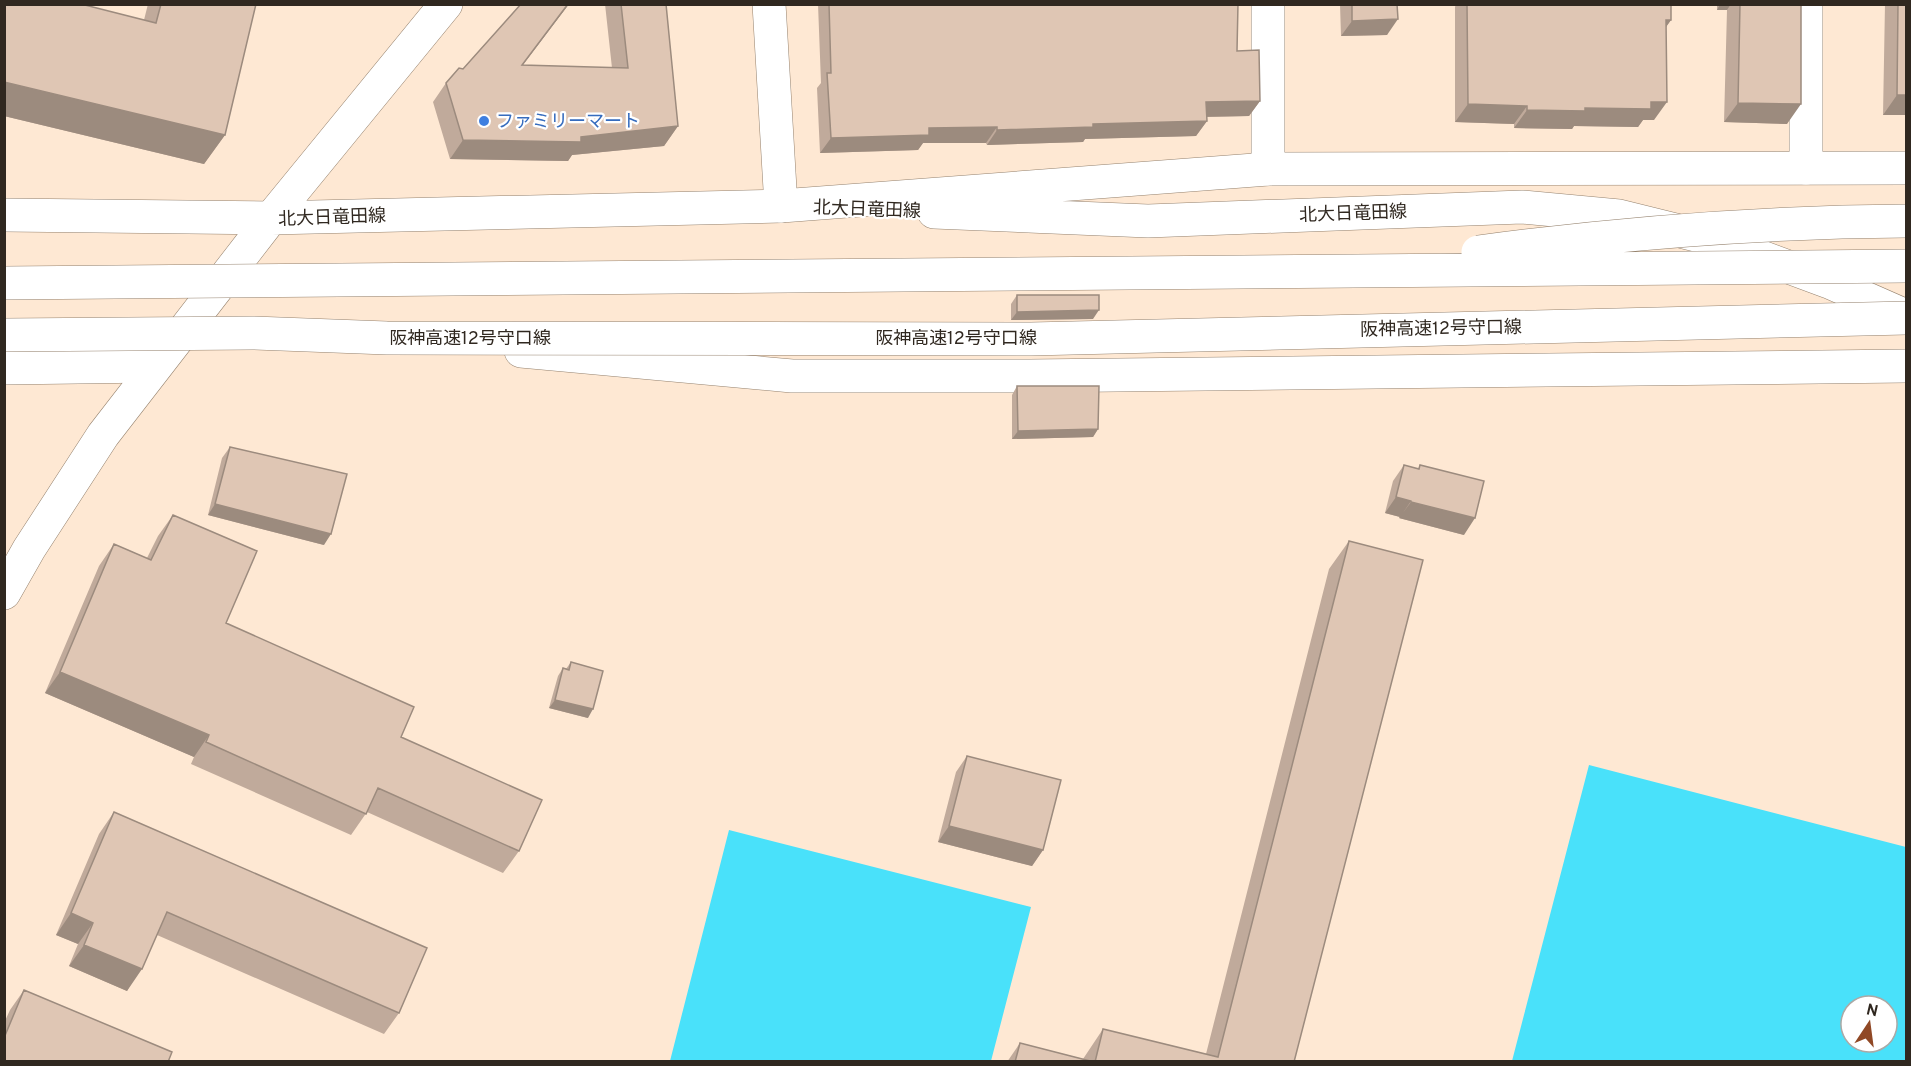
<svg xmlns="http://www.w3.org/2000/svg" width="1911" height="1066" viewBox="0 0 1911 1066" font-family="Overpass,'Noto Sans JP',sans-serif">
  <rect width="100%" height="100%" fill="#fee8d3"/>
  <path fill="#49e1fa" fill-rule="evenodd" d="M 1589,765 L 1906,847 L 1906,1061 L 1512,1061 ZM 1851,1006 L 1887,1006 L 1887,1042 L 1851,1042 Z
    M 729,830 L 1031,907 L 991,1061 L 670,1061 Z"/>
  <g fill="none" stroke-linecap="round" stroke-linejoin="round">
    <g stroke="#95826e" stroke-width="34">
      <path id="minor" d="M 769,4 L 781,206
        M 1806,4 L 1806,168
        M 1268,169 L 1268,4
        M 4,215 L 271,218
        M 4,368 L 154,366"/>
    </g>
    <g stroke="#95826e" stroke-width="34">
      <path id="tertiary" d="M 271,218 L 446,4"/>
    </g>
    <g stroke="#95826e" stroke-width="34">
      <path id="secondary" d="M 934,212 L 1148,221 L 1522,207 L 1619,216 L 1716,240 L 1829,282 L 1906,316
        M 4,593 L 29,549 L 103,435 L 271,218 L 781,206 L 1268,169 L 1906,168"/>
    </g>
    <g stroke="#95826e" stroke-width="34">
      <path id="motorway" d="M 521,351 L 792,376 L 1029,376 L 1906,366"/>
    </g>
    <use href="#minor" stroke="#fff" stroke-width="33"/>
    <use href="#tertiary" stroke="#fff" stroke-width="33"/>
    <use href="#secondary" stroke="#fff" stroke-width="33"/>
    <use href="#motorway" stroke="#fff" stroke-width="33"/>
    <g stroke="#95826e" stroke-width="34" stroke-linecap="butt">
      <path id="motorway-bridge" d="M 1478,252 C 1620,233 1763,222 1906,221
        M 4,283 L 1906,266
        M 4,335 L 253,333 L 387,338 L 1031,339 L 1906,318"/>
    </g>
    <use href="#motorway-bridge" stroke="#fff" stroke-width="33"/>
  </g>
  <path fill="#c0aa9b" d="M 4,4 L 144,20 L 148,4 L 256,4 L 225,135 L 204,164 L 4,116 Z
    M 519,4 L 569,4 L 523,65 L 612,68 L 605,4 L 666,4 L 678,126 L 664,146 L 572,155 L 568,161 L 450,159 L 433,102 L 446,83 L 463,69 L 520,5 Z
    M 818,4 L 1238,4 L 1237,51 L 1260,101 L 1249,116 L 1207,117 L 1207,121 L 1196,136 L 1085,139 L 1083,142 L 987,145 L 986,143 L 923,143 L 918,150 L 820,153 L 817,88 L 821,83 Z
    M 1340,4 L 1397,4 L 1387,35 L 1341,36 Z
    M 1456,4 L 1671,4 L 1671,20 L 1666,27 L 1654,120 L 1643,120 L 1638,127 L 1574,126 L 1572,129 L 1514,128 L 1514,124 L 1455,122 L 1455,7 Z
    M 1717,4 L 1801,4 L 1787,124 L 1724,122 L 1727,10 L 1717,10 Z
    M 1885,4 L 1906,4 L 1906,115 L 1883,115 Z
    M 1017,295 L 1093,319 L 1011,320 L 1011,304 Z
    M 1017,386 L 1098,429 L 1093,437 L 1012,439 L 1012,395 Z
    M 230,447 L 324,545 L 208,515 L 222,458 Z
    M 1404,465 L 1418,469 L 1420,465 L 1464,535 L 1399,518 L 1400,517 L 1385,513 L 1393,481 Z
    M 173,515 L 226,623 L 401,737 L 519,851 L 503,873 L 367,812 L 351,835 L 191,764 L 194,757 L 45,693 L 99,566 L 114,544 L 147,558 L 158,536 Z
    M 1349,541 L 1294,1062 L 1007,1062 L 1020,1043 L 1083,1059 L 1103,1029 L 1206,1054 L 1329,569 Z
    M 571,662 L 588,718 L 549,708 L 558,676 L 563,668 L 566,669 Z
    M 967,756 L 1043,850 L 1032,866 L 938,842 L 956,772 Z
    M 114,812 L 399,1013 L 384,1034 L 157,935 L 127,991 L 69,966 L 78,944 L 56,935 L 99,834 Z
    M 24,990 L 4,1062 L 4,1023 L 10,1010 Z"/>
  <path fill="#9c8b7e" d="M 568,4 L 569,4 L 508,84 L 522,65 Z
    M 1720,4 L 1731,4 L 1727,10 L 1717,10 Z
    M 1398,19 L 1387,35 L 1341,36 L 1352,21 Z
    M 1666,20 L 1671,20 L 1658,38 Z
    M 4,82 L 225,135 L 204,164 L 4,116 Z
    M 1897,95 L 1906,95 L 1906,115 L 1883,115 Z
    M 1260,101 L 1249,116 L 1195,117 L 1206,102 Z
    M 1651,102 L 1667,102 L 1654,120 L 1643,120 L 1638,127 L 1574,126 L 1572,129 L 1514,128 L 1527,110 L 1585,108 Z
    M 1738,103 L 1801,104 L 1787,124 L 1724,122 Z
    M 1468,104 L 1527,106 L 1514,124 L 1455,122 Z
    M 1207,121 L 1196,136 L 1085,139 L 1083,142 L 987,145 L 997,130 L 1093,124 Z
    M 678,126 L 664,146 L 572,155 L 568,161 L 450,159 L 463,140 L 581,137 Z
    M 997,127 L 986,143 L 923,143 L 918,150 L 820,153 L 831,138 L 929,128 Z
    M 1099,310 L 1093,319 L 1011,320 L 1017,312 Z
    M 1098,429 L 1093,437 L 1012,439 L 1018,431 Z
    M 1396,497 L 1411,501 L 1400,517 L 1385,513 Z
    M 1411,502 L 1475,518 L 1464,535 L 1399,518 Z
    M 215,504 L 331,534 L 324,545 L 208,515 Z
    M 60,672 L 209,735 L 194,757 L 45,693 Z
    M 555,700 L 593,709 L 588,718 L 549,708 Z
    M 949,826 L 1043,850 L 1032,866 L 938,842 Z
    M 71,913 L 93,923 L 78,944 L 56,935 Z
    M 84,945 L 142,969 L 127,991 L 69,966 Z"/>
  <path fill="#dfc6b4" stroke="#9c8b7e" stroke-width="1.5" d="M 4,4 L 81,4 L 156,23 L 161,4 L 256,4 L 225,135 L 4,82 Z
    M 521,4 L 568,4 L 522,65 L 628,68 L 621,4 L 666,4 L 678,126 L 581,137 L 581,142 L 463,140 L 446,83 L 459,68 L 463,69 Z
    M 829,4 L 1238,4 L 1237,51 L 1259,50 L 1260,101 L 1206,102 L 1207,121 L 1093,124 L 1093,127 L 997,130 L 997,127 L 929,128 L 929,135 L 831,138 L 827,73 L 831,73 Z
    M 1352,4 L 1397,4 L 1398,19 L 1352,21 Z
    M 1467,4 L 1671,4 L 1671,20 L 1666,20 L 1667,102 L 1651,102 L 1651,109 L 1585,108 L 1585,111 L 1527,110 L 1527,106 L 1468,104 Z
    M 1740,4 L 1801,4 L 1801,104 L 1738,103 Z
    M 1898,4 L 1906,4 L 1906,95 L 1897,95 Z
    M 1017,295 L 1099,295 L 1099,310 L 1017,312 Z
    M 1017,386 L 1099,386 L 1098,429 L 1018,431 Z
    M 230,447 L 347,474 L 331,534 L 215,504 Z
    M 1404,465 L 1419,469 L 1420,465 L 1484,481 L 1475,518 L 1411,502 L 1411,501 L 1396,497 Z
    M 173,515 L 257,551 L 226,623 L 414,707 L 401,737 L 542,800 L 519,851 L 378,788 L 366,814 L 206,742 L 209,735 L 60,672 L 114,544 L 151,560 Z
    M 1349,541 L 1423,560 L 1294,1062 L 1095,1062 L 1103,1029 L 1218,1057 Z
    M 571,662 L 603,671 L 593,709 L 555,700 L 563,668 L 569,670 Z
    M 967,756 L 1061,780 L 1043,850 L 949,826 Z
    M 114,812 L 427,948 L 399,1013 L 167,912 L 142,969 L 84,945 L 93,923 L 71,913 Z
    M 24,990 L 172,1052 L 168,1062 L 4,1062 L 4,1038 Z
    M 1020,1043 L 1094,1062 L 1015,1062 Z"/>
  <circle fill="#3f7fe0" stroke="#fff" stroke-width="2" cx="484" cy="121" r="6"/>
  <g text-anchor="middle" stroke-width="4.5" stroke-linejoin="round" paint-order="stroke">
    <g font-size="18" fill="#366cbe" stroke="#fff" text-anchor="start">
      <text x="496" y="127">ファミリーマート</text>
    </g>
    <g font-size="18" fill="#302820" stroke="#fff">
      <text transform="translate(867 209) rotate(2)" y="6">北大日竜田線</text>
      <text transform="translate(1353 213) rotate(-2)" y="6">北大日竜田線</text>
      <text transform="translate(332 217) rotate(-2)" y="6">北大日竜田線</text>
      <text transform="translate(1441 328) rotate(-1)" y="6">阪神高速12号守口線</text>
      <text x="470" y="344">阪神高速12号守口線</text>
      <text x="956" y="344">阪神高速12号守口線</text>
    </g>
  </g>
  <rect width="1911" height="1066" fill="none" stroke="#302820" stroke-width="12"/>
  <g transform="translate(1869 1024) rotate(13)"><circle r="28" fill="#ffffff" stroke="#aca9a6" stroke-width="1.5"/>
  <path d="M0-4.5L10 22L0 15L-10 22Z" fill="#904825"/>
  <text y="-9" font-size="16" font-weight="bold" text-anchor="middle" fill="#302820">N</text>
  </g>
</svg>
